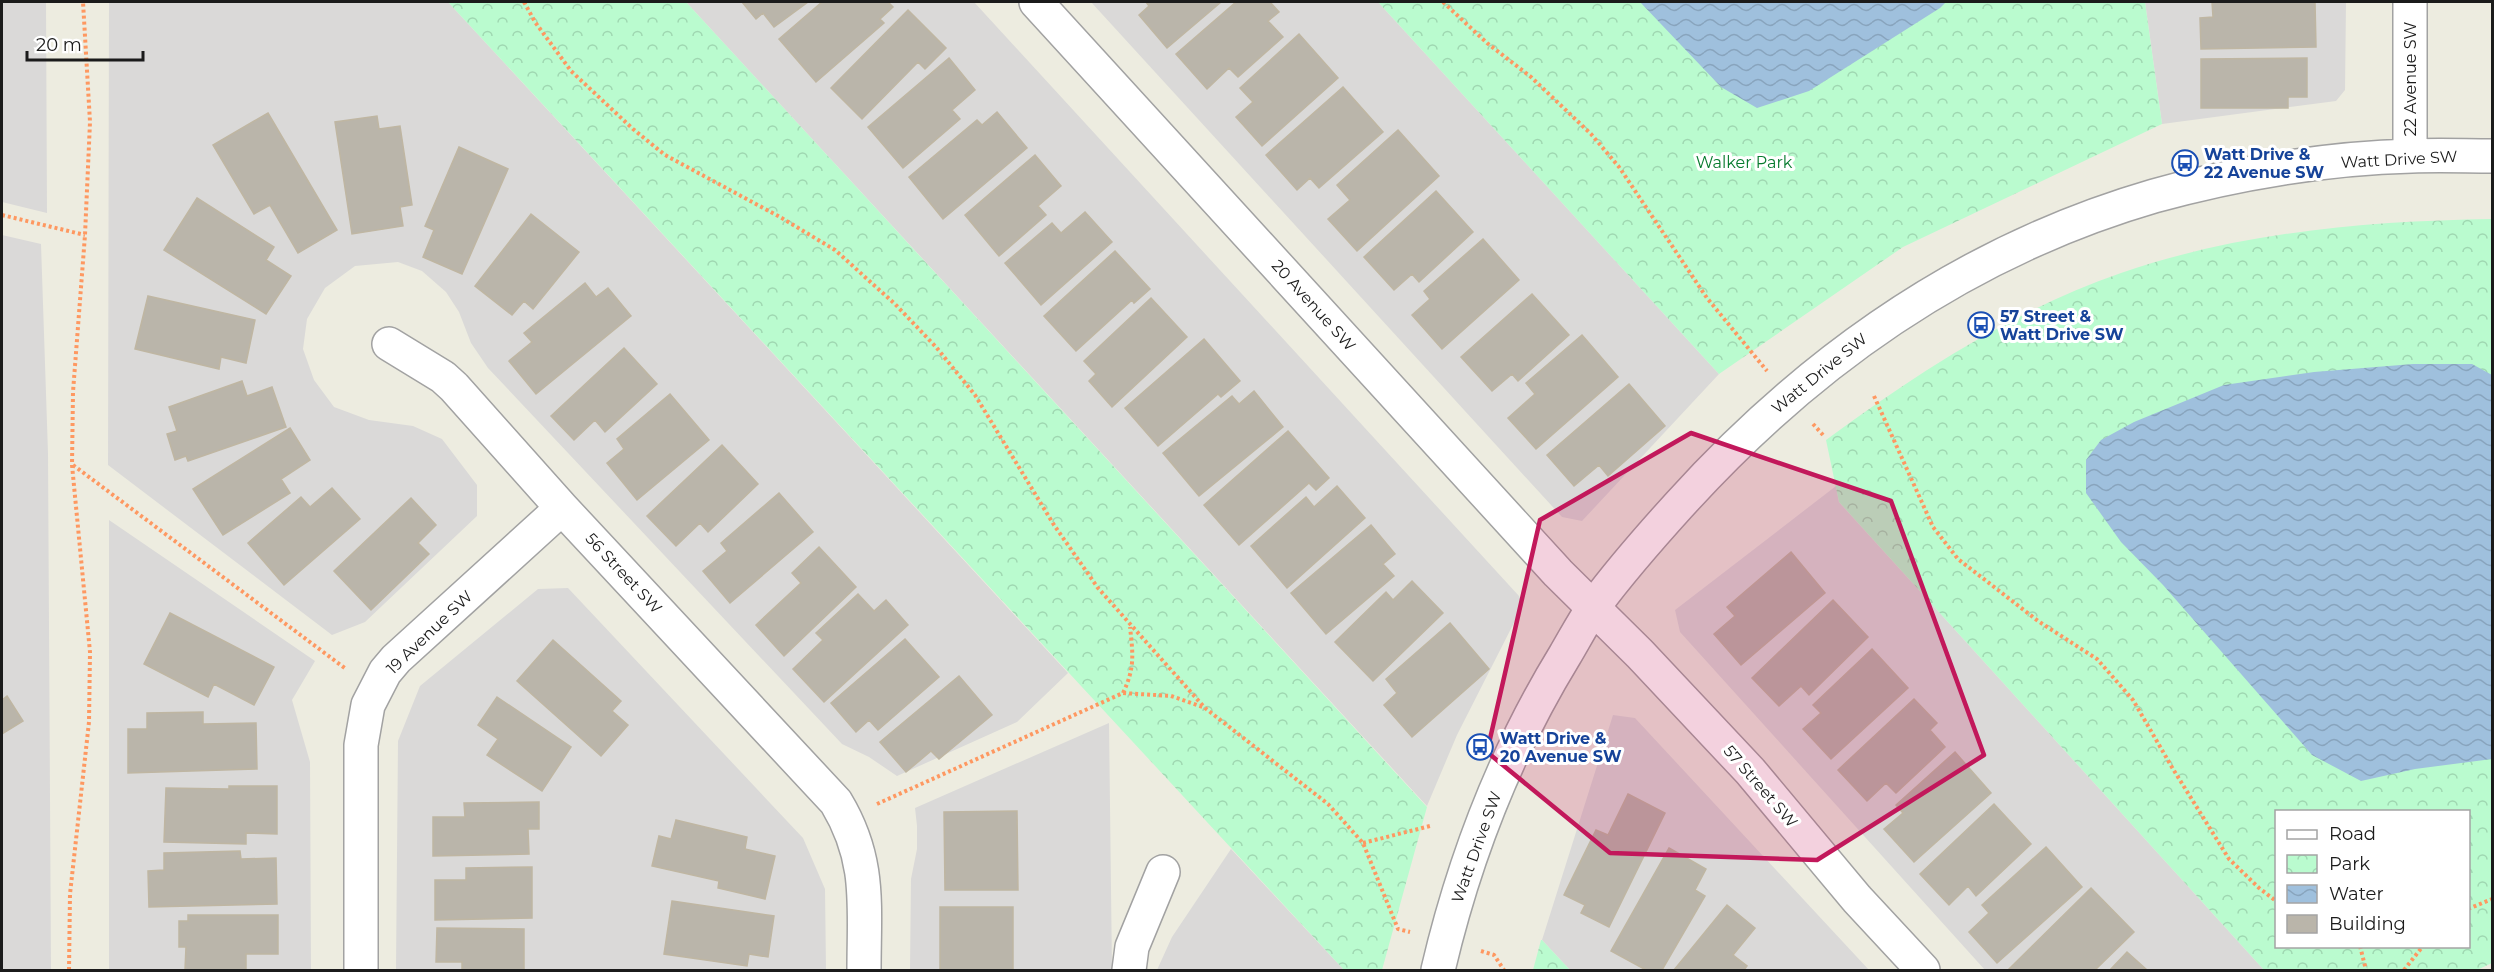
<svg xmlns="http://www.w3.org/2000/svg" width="2494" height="972" viewBox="0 0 2494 972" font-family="Montserrat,sans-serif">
  <defs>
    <pattern id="park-crowns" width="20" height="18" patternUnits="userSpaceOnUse" patternTransform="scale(1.5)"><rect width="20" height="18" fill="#bafbcf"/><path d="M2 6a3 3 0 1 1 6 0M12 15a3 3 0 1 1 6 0" fill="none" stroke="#9fd7b1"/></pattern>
    <pattern id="water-waves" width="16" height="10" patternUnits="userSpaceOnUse" patternTransform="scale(1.5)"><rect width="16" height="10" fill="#9fc0dd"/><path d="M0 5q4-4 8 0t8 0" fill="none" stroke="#88a4bd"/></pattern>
  </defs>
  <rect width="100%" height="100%" fill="#edece0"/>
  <path fill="#dad9d8" d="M 2,2 L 46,2 L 47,213 L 2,202 Z
    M 109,2 L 448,2 L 1068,673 L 1017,722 L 897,776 L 869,757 L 842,744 L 488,368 L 471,343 L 459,312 L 446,292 L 422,271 L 398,262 L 355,266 L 325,288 L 307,319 L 303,349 L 314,380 L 334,407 L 369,420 L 413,426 L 442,439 L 477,485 L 477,516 L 365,622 L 332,635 L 108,465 Z
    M 686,2 L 974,2 L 1519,596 L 1523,605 L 1457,735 L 1427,806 Z
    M 1091,2 L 1378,2 L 1719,374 L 1582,521 L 1562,517 Z
    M 2145,2 L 2346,2 L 2345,90 L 2336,101 L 2162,124 Z
    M 2,235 L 41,244 L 48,453 L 51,970 L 2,970 Z
    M 1836,486 L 1839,502 L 2264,970 L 1985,970 L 1680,632 L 1675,610 Z
    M 109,520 L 315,661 L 292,700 L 310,762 L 311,970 L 109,970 Z
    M 568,588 L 803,838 L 825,889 L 826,970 L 396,970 L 398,741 L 420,686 L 538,589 Z
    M 1613,715 L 1635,718 L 1869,970 L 1570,970 L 1542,940 Z
    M 1109,723 L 1112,970 L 910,970 L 911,879 L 917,849 L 917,826 L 915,808 Z
    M 1231,849 L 1344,970 L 1157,970 L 1172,937 Z"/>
  <path fill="url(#park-crowns)" fill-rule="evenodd" d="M 448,2 L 686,2 L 1427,807 L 1382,970 L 1344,970 Z
    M 1378,2 L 2145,2 L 2162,124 L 1903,247 L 1719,374 Z
    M 2492,219 L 2492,963 L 2477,970 L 2264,970 L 1839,502 L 1826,440 C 1917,373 2014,310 2121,273 C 2240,232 2367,221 2492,219 ZM 2276,812 L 2468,812 L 2468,946 L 2276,946 Z
    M 1541,940 L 1542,940 L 1570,970 L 1533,970 Z"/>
  <path fill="url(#water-waves)" d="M 1640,2 L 1946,2 L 1940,8 L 1809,91 L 1757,108 L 1721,87 Z
    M 2413,364 L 2472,364 L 2492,375 L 2492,759 L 2415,769 L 2361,781 L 2312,755 L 2163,585 L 2121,542 L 2086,493 L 2086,460 L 2101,440 L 2134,422 L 2224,385 L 2314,372 Z"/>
  <path fill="#bab5aa" stroke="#bfb6a2" stroke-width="1.5" d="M 742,2 L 808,2 L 774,27 L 763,13 L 756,19 Z
    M 822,2 L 888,2 L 893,7 L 880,19 L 884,23 L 816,82 L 779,39 Z
    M 1146,2 L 1221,2 L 1167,48 L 1139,15 L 1149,6 Z
    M 1236,2 L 1270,2 L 1279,12 L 1268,21 L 1283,37 L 1238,77 L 1229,68 L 1207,89 L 1176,54 Z
    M 2212,2 L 2315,2 L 2316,47 L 2201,49 L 2200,18 L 2213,17 Z
    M 908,10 L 946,48 L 925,69 L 918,62 L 862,119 L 831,88 Z
    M 1299,34 L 1338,78 L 1262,146 L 1236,117 L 1253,102 L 1240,88 Z
    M 949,58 L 975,90 L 952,110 L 960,119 L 903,168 L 868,127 Z
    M 2307,58 L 2307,97 L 2288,97 L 2288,108 L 2201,108 L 2201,59 Z
    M 1343,87 L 1383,132 L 1319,188 L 1310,178 L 1297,190 L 1266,155 Z
    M 997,112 L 1027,148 L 943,219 L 909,177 L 977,120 L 982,125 Z
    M 268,113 L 337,230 L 298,253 L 270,205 L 254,214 L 213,145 Z
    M 377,116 L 379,129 L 400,126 L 412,205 L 400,207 L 403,226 L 352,234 L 335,122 Z
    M 1398,130 L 1439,176 L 1357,251 L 1328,219 L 1350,200 L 1337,185 Z
    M 459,147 L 508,169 L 462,274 L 423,257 L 434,230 L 425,226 Z
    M 1035,155 L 1061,186 L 1038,206 L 1046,215 L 999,256 L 965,215 Z
    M 1436,191 L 1473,232 L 1419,282 L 1412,274 L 1394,290 L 1364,257 Z
    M 197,198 L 274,247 L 266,260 L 291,276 L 266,314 L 164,250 Z
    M 1085,212 L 1112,242 L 1041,305 L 1005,263 L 1052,223 L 1061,233 Z
    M 531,214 L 579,252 L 533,309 L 524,301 L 512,315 L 475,286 Z
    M 1483,239 L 1519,280 L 1442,349 L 1412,315 L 1430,299 L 1424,291 Z
    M 1115,251 L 1150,289 L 1134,303 L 1132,300 L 1076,351 L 1044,316 Z
    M 585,283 L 596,297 L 608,288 L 631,316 L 536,394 L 509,361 L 532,342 L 524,333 Z
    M 1532,294 L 1569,335 L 1518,381 L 1512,374 L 1492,391 L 1461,357 Z
    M 148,296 L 255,320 L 246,363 L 221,357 L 219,369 L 135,349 Z
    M 1151,298 L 1187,337 L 1112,407 L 1089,381 L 1096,374 L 1084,361 Z
    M 1582,335 L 1618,377 L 1536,449 L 1508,418 L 1535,394 L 1526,383 Z
    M 1204,339 L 1240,381 L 1221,397 L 1218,394 L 1158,446 L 1125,408 Z
    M 624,348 L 657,384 L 605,432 L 595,420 L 574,440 L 551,416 Z
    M 242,381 L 247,396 L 272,387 L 286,427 L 188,461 L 186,456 L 175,460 L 167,434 L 177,431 L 169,407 Z
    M 1629,384 L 1665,426 L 1608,476 L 1599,465 L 1574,486 L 1547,455 Z
    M 1254,391 L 1283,427 L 1199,496 L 1163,453 L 1232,396 L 1239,404 Z
    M 670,394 L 709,440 L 637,500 L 607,463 L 624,449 L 617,439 Z
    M 290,428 L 310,460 L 281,479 L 290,493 L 223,535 L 193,489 Z
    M 1288,431 L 1329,478 L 1316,490 L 1309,483 L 1239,545 L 1204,505 Z
    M 722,445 L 758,484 L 708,532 L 700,523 L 676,546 L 647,516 Z
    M 1337,486 L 1365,518 L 1287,588 L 1251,546 L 1306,497 L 1314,507 Z
    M 332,488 L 360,519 L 284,585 L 248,543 L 301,497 L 310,507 Z
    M 779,493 L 813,532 L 730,603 L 703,571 L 727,551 L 721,543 Z
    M 411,498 L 436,525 L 418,543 L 429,554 L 371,610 L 334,571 Z
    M 1371,525 L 1395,554 L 1383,564 L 1394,576 L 1326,634 L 1291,593 Z
    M 819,547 L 856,587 L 784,656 L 756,625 L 801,583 L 792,573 Z
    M 1791,552 L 1825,593 L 1741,665 L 1714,634 L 1735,616 L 1727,607 Z
    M 1412,581 L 1443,613 L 1373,681 L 1335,642 L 1386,592 L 1393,600 Z
    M 858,594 L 874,611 L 886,600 L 908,625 L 824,702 L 793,669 L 823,640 L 816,633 Z
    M 1833,600 L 1868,637 L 1809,695 L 1801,686 L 1779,706 L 1752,678 Z
    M 170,613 L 274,667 L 254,705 L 214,684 L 208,697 L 144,664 Z
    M 1450,623 L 1489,669 L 1412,737 L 1384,705 L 1397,693 L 1386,679 Z
    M 905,639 L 939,677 L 878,730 L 869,720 L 856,732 L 831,703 Z
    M 553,640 L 621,701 L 612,711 L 628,725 L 601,756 L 517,681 Z
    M 1872,649 L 1908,688 L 1831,759 L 1803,729 L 1821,713 L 1813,705 Z
    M 959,676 L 992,715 L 939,759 L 931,751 L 906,772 L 880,742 Z
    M 7,696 L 23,721 L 2,734 L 2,700 Z
    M 497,697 L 571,747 L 542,791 L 487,755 L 498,739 L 478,725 Z
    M 1914,699 L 1937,723 L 1930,730 L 1945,747 L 1896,793 L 1886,783 L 1867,801 L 1838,770 Z
    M 203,712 L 203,724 L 256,723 L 257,769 L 128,773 L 128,729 L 147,729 L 147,713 Z
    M 1955,752 L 1991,793 L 1914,862 L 1884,829 L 1903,813 L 1896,805 Z
    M 229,786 L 277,786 L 277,834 L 246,833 L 246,844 L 164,842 L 166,788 L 229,789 Z
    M 1628,794 L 1665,813 L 1609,927 L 1581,913 L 1585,905 L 1564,895 L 1596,830 L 1608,835 Z
    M 539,802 L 539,829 L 528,829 L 529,854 L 433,856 L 433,817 L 465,817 L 464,803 Z
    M 1994,804 L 2031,844 L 1976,896 L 1968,886 L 1949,905 L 1920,874 Z
    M 1017,811 L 1018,890 L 945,890 L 944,812 Z
    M 676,820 L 747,837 L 745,849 L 775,856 L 765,899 L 718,888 L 719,881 L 652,866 L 659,836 L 671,839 Z
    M 2046,847 L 2082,887 L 1997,963 L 1969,932 L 1989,913 L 1982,905 Z
    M 1669,848 L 1706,869 L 1695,890 L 1705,896 L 1662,970 L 1646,970 L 1611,951 Z
    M 240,851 L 241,859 L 276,858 L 277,904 L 149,907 L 148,871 L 164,870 L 164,853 Z
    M 532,867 L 532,918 L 435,920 L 435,880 L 466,880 L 466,868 Z
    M 2091,888 L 2134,932 L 2095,970 L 2008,970 Z
    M 672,901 L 774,916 L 768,957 L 749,954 L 747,966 L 664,954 Z
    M 1727,905 L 1755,928 L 1733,955 L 1747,966 L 1744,970 L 1674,970 Z
    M 940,907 L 1013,907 L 1013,970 L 940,970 Z
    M 188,915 L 278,915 L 278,954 L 246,954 L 246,970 L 185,970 L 186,947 L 179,947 L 179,921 L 188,921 Z
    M 437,928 L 524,929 L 524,970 L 462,970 L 462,962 L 436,962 Z
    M 2127,952 L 2147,970 L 2110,970 Z"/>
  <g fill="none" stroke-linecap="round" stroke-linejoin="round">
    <g stroke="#a2a2a2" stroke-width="36">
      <path id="minor" d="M 1036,2 L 1558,573 L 1640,654 L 1750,771 L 1857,899 L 1923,970
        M 2410,2 L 2410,156
        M 389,344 L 443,377 L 454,387 L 562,508 L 836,802 C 871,860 864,905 864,970
        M 361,970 L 361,745 L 368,705 L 385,672 L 396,659 L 562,508
        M 1129,970 L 1132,947 L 1163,872
        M 1438,970 C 1464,859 1505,753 1565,655 C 1575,638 1584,621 1595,605 C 1621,570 1650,537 1679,505 C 1810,360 1965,251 2154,196 C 2236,173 2328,158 2412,156 C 2439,155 2466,156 2492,156"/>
    </g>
    <path stroke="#fe9861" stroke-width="4" stroke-dasharray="3 3" stroke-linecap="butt" d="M 524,2 L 535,22 L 571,71 L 633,129 L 665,155 L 780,217 L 835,250 L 895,304 L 936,347 L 975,395 L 1054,525 L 1098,588 L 1205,708 L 1328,804 L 1363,843 L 1398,929 L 1410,932
      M 1443,2 L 1487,43 L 1531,77 L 1591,134 L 1619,167 L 1707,298 L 1767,371
      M 2,215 L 85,235
      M 1874,396 L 1933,527 L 1958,559 L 2038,621 L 2097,659 L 2133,700 L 2173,769 L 2229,859 L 2259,888 L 2276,901
      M 1813,424 L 1823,435
      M 73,465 L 346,669
      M 1123,693 C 1135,668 1133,654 1130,627
      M 877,804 L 1123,693 L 1171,696 L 1203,707
      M 1363,843 L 1430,826
      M 2468,909 L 2492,899
      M 2360,946 L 2366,970
      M 1481,951 L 1494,955 L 1504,970
      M 69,970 L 70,894 L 89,722 L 90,652 L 72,465 L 73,392 L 85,235 L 90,122 L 83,2
      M 2404,970 L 2423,946"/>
    <use href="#minor" stroke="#fff" stroke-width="33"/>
  </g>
  <path fill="#c2185b" fill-opacity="0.2" stroke="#c2185b" stroke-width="4.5" stroke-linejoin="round" d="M 1691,433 L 1891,501 L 1984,755 L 1817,860 L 1610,853 L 1487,752 L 1540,520 Z"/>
  <defs>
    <g id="bus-ring" transform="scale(1.35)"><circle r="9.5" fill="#fff" stroke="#1a4fb4" stroke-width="1.5"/><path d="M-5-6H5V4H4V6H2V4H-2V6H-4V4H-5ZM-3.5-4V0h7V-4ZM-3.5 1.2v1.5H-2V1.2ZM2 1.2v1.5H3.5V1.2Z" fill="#1a4fb4"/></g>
  </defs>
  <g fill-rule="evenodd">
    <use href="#bus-ring" x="2185" y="163"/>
    <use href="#bus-ring" x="1981" y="325"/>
    <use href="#bus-ring" x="1480" y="747"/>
  </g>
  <g text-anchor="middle" stroke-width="6" stroke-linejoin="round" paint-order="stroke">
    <g font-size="16" fill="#1b1b1b" stroke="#fff">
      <text transform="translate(2410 79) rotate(-90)" y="6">22 Avenue SW</text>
      <text transform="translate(2399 159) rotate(-3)" y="6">Watt Drive SW</text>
      <text transform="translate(1314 305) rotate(48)" y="6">20 Avenue SW</text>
      <text transform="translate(1819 373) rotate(-39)" y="6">Watt Drive SW</text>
      <text transform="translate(624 573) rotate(47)" y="6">56 Street SW</text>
      <text transform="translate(429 632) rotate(-44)" y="6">19 Avenue SW</text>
      <text transform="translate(1761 786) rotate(49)" y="6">57 Street SW</text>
      <text transform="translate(1476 847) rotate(-70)" y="6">Watt Drive SW</text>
    </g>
    <g font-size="16" font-weight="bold" fill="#164399" stroke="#fff" text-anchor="start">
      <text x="2204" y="160">Watt Drive &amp;<tspan x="2204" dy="18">22 Avenue SW</tspan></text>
      <text x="2000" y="322">57 Street &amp;<tspan x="2000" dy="18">Watt Drive SW</tspan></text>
      <text x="1500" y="744">Watt Drive &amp;<tspan x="1500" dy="18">20 Avenue SW</tspan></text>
    </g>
    <g font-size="16" fill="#077b2e" stroke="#fff">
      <text x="1744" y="168">Walker Park</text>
    </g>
  </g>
  <rect width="2494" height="972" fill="none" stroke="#1b1b1b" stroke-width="6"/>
  <rect x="2275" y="810" width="195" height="138" fill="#ffffff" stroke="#a4a4a4" stroke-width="1.5"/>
  <rect x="2287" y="830" width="30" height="9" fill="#ffffff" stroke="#a4a4a4" stroke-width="1.5"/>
  <text x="2329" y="840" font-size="18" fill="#1b1b1b">Road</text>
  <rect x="2287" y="855" width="30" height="18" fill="url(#park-crowns)" stroke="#a4a4a4" stroke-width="1.5"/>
  <text x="2329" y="870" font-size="18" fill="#1b1b1b">Park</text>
  <rect x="2287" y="885" width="30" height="18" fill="url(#water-waves)" stroke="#a4a4a4" stroke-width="1.5"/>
  <text x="2329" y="900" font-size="18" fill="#1b1b1b">Water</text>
  <rect x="2287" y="915" width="30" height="18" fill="#bab5aa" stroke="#a4a4a4" stroke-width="1.5"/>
  <text x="2329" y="930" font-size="18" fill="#1b1b1b">Building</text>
  <path d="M27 51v9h116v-9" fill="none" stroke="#1b1b1b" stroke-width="3"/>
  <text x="36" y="51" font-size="18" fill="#1b1b1b" stroke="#ffffff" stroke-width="4.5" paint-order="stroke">20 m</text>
</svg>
